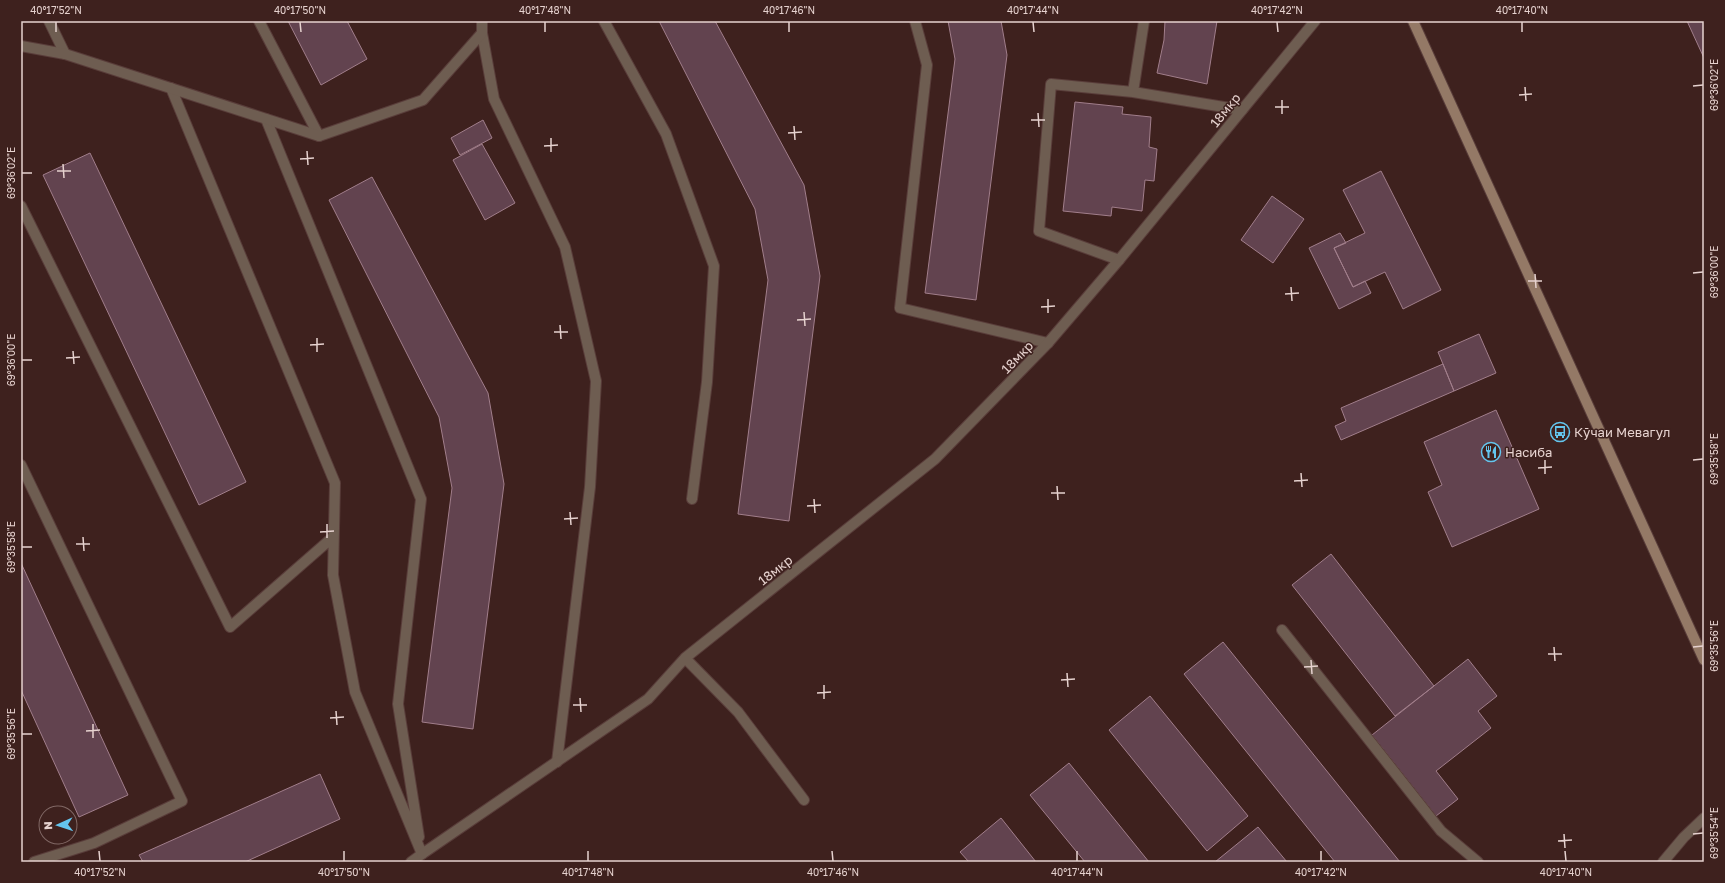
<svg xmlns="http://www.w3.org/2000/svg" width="1725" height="883" viewBox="0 0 1725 883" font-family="'Golos Text',sans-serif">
  <rect width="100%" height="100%" fill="#3e211e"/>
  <path fill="#62434f" stroke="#a17e8b" d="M 288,21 L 347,21 L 367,59 L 321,85 Z
    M 659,21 L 715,21 L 804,185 L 820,276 L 789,521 L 738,514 L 768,280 L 755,209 Z
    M 948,21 L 1001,21 L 1007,55 L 976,300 L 925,293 L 955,59 Z
    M 1165,21 L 1217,21 L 1207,84 L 1157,73 L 1164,40 Z
    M 1687,21 L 1704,21 L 1704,58 Z
    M 1075,102 L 1123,107 L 1122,114 L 1151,117 L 1149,147 L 1157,149 L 1154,181 L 1145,180 L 1142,211 L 1112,207 L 1111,216 L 1063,211 Z
    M 483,120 L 492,138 L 460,155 L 451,138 Z
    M 482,144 L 515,203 L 485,220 L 453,160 Z
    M 90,153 L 246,482 L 199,505 L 43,175 Z
    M 1381,171 L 1441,290 L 1403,309 L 1385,272 L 1353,287 L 1334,248 L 1365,233 L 1343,190 Z
    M 372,177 L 488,393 L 504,484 L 473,729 L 422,722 L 452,488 L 439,417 L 329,200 Z
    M 1272,196 L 1304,219 L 1273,263 L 1241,240 Z
    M 1340,233 L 1346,243 L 1334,248 L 1353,287 L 1365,281 L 1371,293 L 1339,309 L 1309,248 Z
    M 1479,334 L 1496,373 L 1454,391 L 1438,352 Z
    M 1443,364 L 1454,391 L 1341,440 L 1335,426 L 1346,421 L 1341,408 Z
    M 1496,410 L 1539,509 L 1452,547 L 1428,492 L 1442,485 L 1424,442 Z
    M 1331,554 L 1434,686 L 1395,716 L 1292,585 Z
    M 21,563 L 128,795 L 79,817 L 21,690 Z
    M 1223,642 L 1400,862 L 1335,862 L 1184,674 Z
    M 1468,659 L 1497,696 L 1478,711 L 1491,728 L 1436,771 L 1458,799 L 1436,816 L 1372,735 Z
    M 1150,696 L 1248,816 L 1207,851 L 1109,730 Z
    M 1069,763 L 1149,862 L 1085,862 L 1030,795 Z
    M 320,774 L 340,819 L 245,862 L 143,862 L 139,855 Z
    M 1001,818 L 1036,862 L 969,862 L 960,852 Z
    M 1258,827 L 1287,862 L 1215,862 Z"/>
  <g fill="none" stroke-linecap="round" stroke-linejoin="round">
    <g stroke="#593d3a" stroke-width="12">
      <path id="service" d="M 49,21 L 65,54
        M 259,21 L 319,136
        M 604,21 L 666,134 L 714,266 L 707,382 L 692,499
        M 915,21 L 927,65 L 900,308 L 1048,343
        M 1144,21 L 1133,92 L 1242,110
        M 482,33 L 494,99 L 565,247 L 596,381 L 590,487 L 557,762
        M 171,88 L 335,483 L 333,575 L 355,692 L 422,854
        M 266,119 L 421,499 L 398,704 L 419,837
        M 21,206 L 230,627 L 333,537
        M 1119,260 L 1039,231 L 1051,84 L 1133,92
        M 21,465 L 182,801 L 94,843 L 34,862
        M 411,862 L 422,854"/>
    </g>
    <g stroke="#593d3a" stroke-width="12">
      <path id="minor" d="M 21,46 L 65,54 L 319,136 L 423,100 L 482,33 L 482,21
        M 1282,630 L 1441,831 L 1478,862
        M 685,658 L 738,712 L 804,800
        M 422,854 L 648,699 L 685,658 L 935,459 L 1048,343 L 1119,260 L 1315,21"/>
    </g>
    <g stroke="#593d3a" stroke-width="12">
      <path id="tertiary" d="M 1663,862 L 1684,837 L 1704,818"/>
    </g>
    <g stroke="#593d3a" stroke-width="12">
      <path id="secondary" d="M 1413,21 L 1704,660"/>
    </g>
    <use href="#service" stroke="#6e5d51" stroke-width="10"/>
    <use href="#minor" stroke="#6e5d51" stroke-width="10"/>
    <use href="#tertiary" stroke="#6e5d51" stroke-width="10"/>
    <use href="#secondary" stroke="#947966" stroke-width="10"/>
  </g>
  <path fill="none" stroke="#e6d2cf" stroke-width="1.5" d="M 56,22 L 56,32M 300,22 L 301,32M 545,22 L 545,32M 789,22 L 789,32M 1033,22 L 1034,32M 1277,22 L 1278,32M 1522,22 L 1522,32M 1693,86 L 1703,85M 1525,87 L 1526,101M 1519,95 L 1532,94M 1282,100 L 1282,114M 1275,107 L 1289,107M 1038,113 L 1039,127M 1031,120 L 1045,120M 794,126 L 795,140M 788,133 L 802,132M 551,138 L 551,152M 544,146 L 558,145M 307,151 L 308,165M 300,159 L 314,158M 63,164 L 64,178M 57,171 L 71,171M 22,173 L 32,173M 1693,273 L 1703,272M 1535,274 L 1536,288M 1528,281 L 1542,281M 1291,287 L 1292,301M 1285,294 L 1299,293M 1048,299 L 1048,313M 1041,307 L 1055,306M 804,312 L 805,326M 797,320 L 811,319M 560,325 L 561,339M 554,332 L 568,332M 317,338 L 317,352M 310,345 L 324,344M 73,351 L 74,364M 66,358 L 80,357M 22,360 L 32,360M 1545,460 L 1545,474M 1693,460 L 1703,459M 1538,468 L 1552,467M 1301,473 L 1302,487M 1294,481 L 1308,480M 1057,486 L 1058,500M 1051,493 L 1065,493M 814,499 L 815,513M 807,506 L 821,505M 570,512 L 571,525M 564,519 L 578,518M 327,524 L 327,538M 320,532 L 334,531M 83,537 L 84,551M 76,544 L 90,544M 22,547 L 32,547M 1554,647 L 1555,661M 1693,647 L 1703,646M 1548,654 L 1562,654M 1311,660 L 1312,674M 1304,667 L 1318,666M 1067,673 L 1068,687M 1061,680 L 1075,679M 824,685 L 824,699M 817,693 L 831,692M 580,698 L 581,712M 573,705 L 587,705M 336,711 L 337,725M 330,718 L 344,717M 93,724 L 93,738M 86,731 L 100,730M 22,734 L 32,734M 1564,834 L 1565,848M 1693,834 L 1703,833M 1558,841 L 1572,840M 99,851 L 100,861M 344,851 L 344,861M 588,851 L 588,861M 832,851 L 833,861M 1077,851 L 1077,861M 1321,851 L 1321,861M 1565,851 L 1566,861"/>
  <defs>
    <g id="bus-ring" transform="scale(1)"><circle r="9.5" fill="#3e211e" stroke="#64c5ee" stroke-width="1.5"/><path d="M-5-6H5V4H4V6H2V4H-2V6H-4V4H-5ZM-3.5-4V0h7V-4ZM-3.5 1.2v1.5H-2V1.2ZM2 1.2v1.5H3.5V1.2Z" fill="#64c5ee"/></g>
    <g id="restaurant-ring" transform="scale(1)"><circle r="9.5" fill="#3e211e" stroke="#64c5ee" stroke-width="1.5"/><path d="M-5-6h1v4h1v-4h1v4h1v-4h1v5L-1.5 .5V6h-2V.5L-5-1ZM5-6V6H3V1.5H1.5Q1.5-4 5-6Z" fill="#64c5ee"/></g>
  </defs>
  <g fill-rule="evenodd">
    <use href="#bus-ring" x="1560" y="432"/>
    <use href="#restaurant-ring" x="1491" y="452"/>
  </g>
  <g text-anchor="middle" stroke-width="3" stroke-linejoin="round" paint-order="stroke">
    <g font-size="13" fill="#e6d2cf" stroke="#3e211e">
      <text transform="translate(1225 110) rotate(-51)" y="5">18мкр</text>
      <text transform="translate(1017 357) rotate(-46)" y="5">18мкр</text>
      <text transform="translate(775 570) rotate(-38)" y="5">18мкр</text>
    </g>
    <g font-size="13" fill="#e6d2cf" stroke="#3e211e" text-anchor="start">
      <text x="1574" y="437">Кӯчаи Мевагул</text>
      <text x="1505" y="457">Насиба</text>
    </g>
  </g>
  <rect width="1725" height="883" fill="none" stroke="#3e211e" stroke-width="44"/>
  <g transform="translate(58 825) rotate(267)"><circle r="19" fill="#3e211e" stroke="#816865"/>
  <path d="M0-3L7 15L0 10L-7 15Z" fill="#64c5ee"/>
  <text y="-6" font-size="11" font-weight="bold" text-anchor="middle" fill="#e6d2cf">N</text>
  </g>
  <rect x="22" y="22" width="1681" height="839" fill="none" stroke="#e6d2cf" stroke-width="1.5"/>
  <g font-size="10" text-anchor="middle" fill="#e6d2cf">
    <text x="56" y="14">40°17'52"N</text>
    <text x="300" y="14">40°17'50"N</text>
    <text x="545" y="14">40°17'48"N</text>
    <text x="789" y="14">40°17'46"N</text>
    <text x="1033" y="14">40°17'44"N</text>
    <text x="1277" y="14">40°17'42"N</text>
    <text x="1522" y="14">40°17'40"N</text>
    <text transform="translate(1714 85) rotate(-90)" y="4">69°36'02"E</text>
    <text transform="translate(11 173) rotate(-90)" y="4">69°36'02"E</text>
    <text transform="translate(1714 272) rotate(-90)" y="4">69°36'00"E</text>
    <text transform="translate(11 360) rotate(-90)" y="4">69°36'00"E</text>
    <text transform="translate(1714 459) rotate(-90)" y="4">69°35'58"E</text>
    <text transform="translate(11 547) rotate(-90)" y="4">69°35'58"E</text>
    <text transform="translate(1714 646) rotate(-90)" y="4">69°35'56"E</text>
    <text transform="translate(11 734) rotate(-90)" y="4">69°35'56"E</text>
    <text transform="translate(1714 833) rotate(-90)" y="4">69°35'54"E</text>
    <text x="100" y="876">40°17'52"N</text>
    <text x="344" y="876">40°17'50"N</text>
    <text x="588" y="876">40°17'48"N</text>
    <text x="833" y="876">40°17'46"N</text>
    <text x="1077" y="876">40°17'44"N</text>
    <text x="1321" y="876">40°17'42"N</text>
    <text x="1566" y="876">40°17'40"N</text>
  </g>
</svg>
